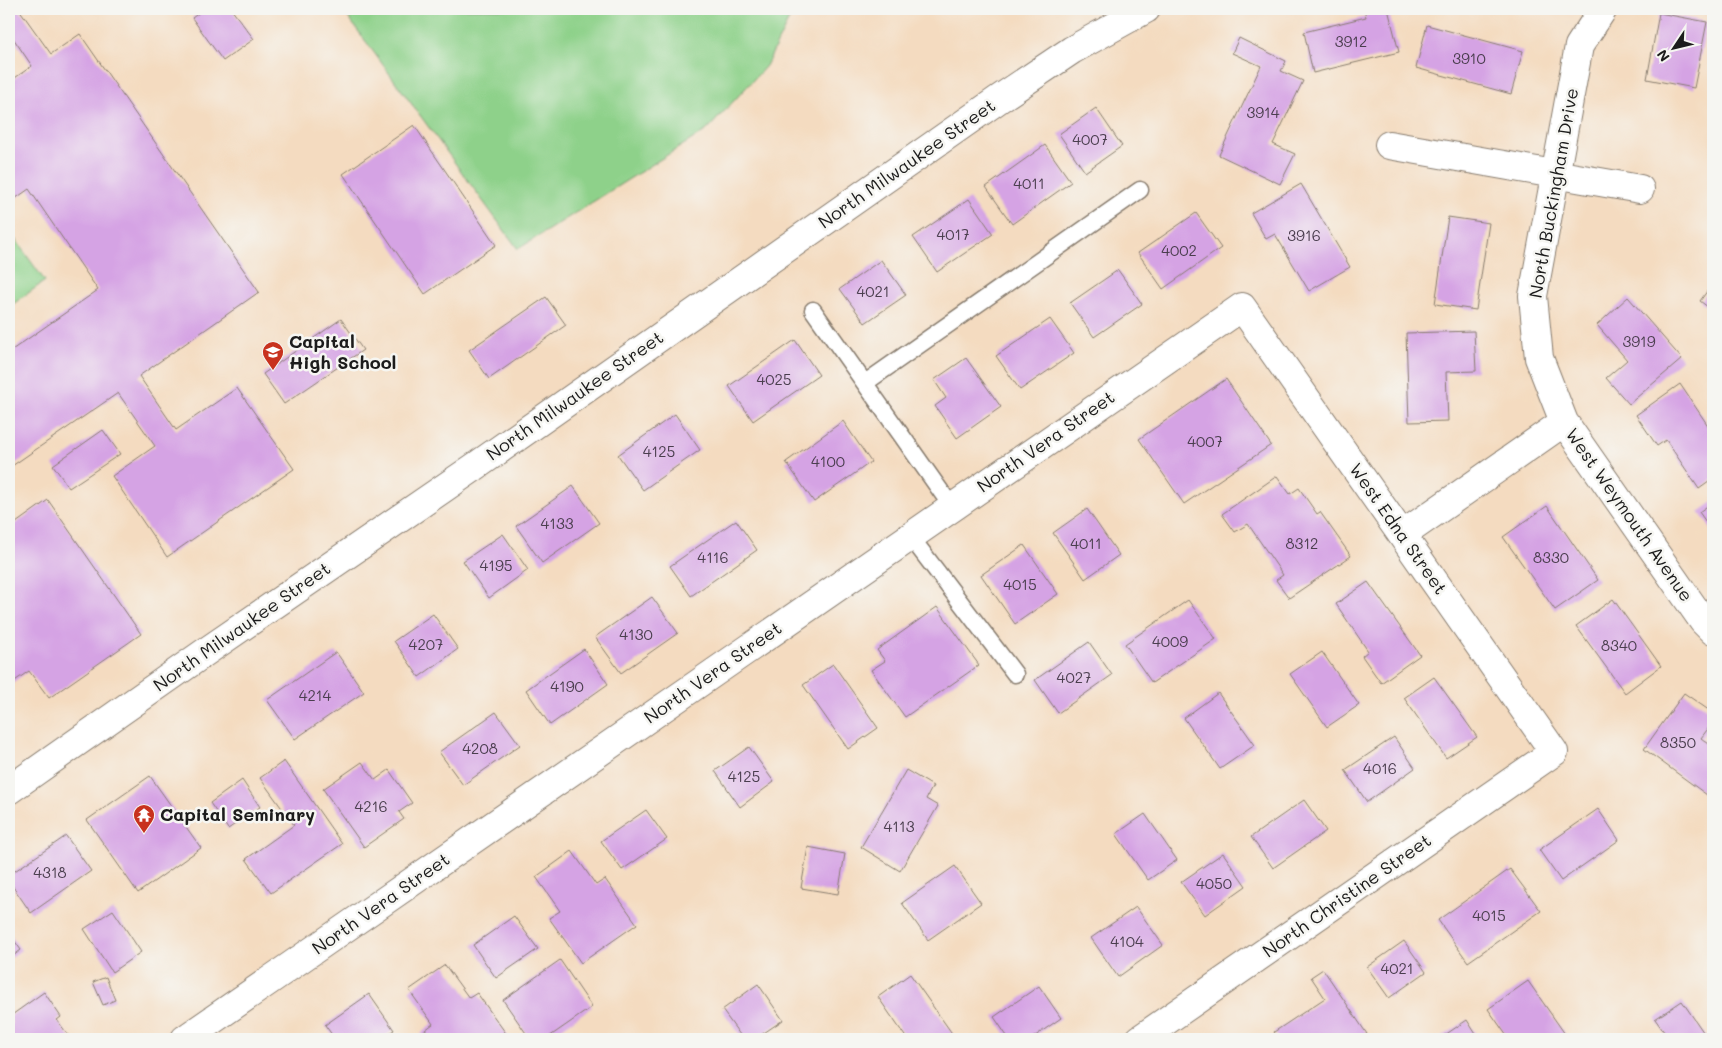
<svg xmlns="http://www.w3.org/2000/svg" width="1722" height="1048" viewBox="0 0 1722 1048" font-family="Mali,sans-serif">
  <rect width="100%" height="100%" fill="#f6f6f2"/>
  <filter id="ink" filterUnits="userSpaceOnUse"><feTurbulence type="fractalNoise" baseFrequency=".02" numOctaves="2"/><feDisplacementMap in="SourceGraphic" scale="10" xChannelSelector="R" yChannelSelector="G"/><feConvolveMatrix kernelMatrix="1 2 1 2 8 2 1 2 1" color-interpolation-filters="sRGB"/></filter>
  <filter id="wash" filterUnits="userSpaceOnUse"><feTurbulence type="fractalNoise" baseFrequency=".0096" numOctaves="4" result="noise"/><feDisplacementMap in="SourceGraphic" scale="20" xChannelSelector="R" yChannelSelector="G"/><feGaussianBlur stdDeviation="1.12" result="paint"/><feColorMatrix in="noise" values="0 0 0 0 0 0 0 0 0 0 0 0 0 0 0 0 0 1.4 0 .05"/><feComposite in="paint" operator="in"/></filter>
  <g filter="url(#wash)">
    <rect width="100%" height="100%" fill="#f4dbc0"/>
    <path fill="#8ed18a" stroke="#557653" d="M 342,9 L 794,9 L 766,66 L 707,130 L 518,249 Z
      M 15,239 L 45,281 L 9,307 L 9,243 Z"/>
    <g id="blocks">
      <path fill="#d5a3e4" d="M 9,9 L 19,9 L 51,54 L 80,34 L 259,292 L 139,376 L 176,430 L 237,388 L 294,469 L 167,557 L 112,476 L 155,446 L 118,393 L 9,468 L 9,352 L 98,290 L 29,189 L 9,203 L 9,82 L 32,66 L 9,32 Z
        M 204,9 L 231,9 L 254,39 L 223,61 L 192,18 Z
        M 1364,9 L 1388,9 L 1399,52 L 1313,73 L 1304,32 L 1366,17 Z
        M 1659,13 L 1707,22 L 1694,88 L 1647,79 Z
        M 1427,25 L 1523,51 L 1511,94 L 1416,68 Z
        M 1239,38 L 1286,61 L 1281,71 L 1303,81 L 1273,144 L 1295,154 L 1280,184 L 1219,155 L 1261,66 L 1232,53 Z
        M 1096,108 L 1122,146 L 1085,172 L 1059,134 Z
        M 414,125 L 496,245 L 425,294 L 343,174 Z
        M 1045,145 L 1071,182 L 1012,224 L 986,187 Z
        M 1301,184 L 1350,267 L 1309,291 L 1275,234 L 1266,239 L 1251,213 Z
        M 969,199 L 993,234 L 937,272 L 913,237 Z
        M 1196,213 L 1221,248 L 1163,289 L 1138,253 Z
        M 1448,217 L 1489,223 L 1476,310 L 1435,304 Z
        M 881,260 L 906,295 L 865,323 L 840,289 Z
        M 1118,270 L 1142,304 L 1094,337 L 1070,303 Z
        M 1713,283 L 1713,311 L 1700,301 Z
        M 546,297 L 566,325 L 489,379 L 469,350 Z
        M 1628,297 L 1682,359 L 1629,404 L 1606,378 L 1627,360 L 1597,325 Z
        M 341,319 L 363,350 L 284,404 L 263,374 Z
        M 1050,319 L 1074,353 L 1020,390 L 996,356 Z
        M 1474,331 L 1476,371 L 1446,372 L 1448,421 L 1409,422 L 1406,333 Z
        M 795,340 L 819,375 L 753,421 L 729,386 Z
        M 966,358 L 1001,407 L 957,438 L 935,406 L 946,398 L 934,380 Z
        M 1226,379 L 1271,445 L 1184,504 L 1139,439 Z
        M 1680,384 L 1713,433 L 1713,479 L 1699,489 L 1666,440 L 1657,446 L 1636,415 Z
        M 675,414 L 700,450 L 643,490 L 618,455 Z
        M 843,421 L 871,462 L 814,502 L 786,462 Z
        M 103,430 L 120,454 L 69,488 L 53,465 Z
        M 1277,476 L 1290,494 L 1299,488 L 1317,514 L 1320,512 L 1351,556 L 1289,598 L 1276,580 L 1283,575 L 1248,524 L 1235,532 L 1222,514 Z
        M 573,486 L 599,523 L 542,563 L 516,526 Z
        M 48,500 L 141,634 L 49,698 L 29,671 L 9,685 L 9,528 Z
        M 1713,502 L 1713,532 L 1699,512 Z
        M 1547,506 L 1598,580 L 1555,610 L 1503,537 Z
        M 1087,509 L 1119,555 L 1085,579 L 1053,533 Z
        M 736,520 L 757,550 L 691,596 L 670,566 Z
        M 503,534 L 528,570 L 489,598 L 463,561 Z
        M 1024,545 L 1058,594 L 1015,624 L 981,575 Z
        M 1368,582 L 1420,655 L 1381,683 L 1362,656 L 1368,651 L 1336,604 Z
        M 652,597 L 678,633 L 621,673 L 595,637 Z
        M 1613,599 L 1661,666 L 1625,693 L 1576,626 Z
        M 1188,600 L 1216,639 L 1152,683 L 1125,644 Z
        M 937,607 L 979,665 L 905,717 L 871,670 L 885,661 L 877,650 Z
        M 433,614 L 458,649 L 419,677 L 394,641 Z
        M 1089,642 L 1112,675 L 1058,713 L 1035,680 Z
        M 584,649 L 608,684 L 550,725 L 526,690 Z
        M 336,652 L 364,692 L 295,739 L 267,700 Z
        M 1322,652 L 1359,705 L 1327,727 L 1290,674 Z
        M 833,664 L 878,728 L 848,749 L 803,685 Z
        M 1434,677 L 1477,737 L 1446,758 L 1404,698 Z
        M 1218,693 L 1255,745 L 1220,769 L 1184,718 Z
        M 1684,693 L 1713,713 L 1713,722 L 1701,738 L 1713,747 L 1713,786 L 1707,795 L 1644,749 Z
        M 496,712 L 520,745 L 463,785 L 439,752 Z
        M 1394,737 L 1415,768 L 1367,802 L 1345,770 Z
        M 749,747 L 774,782 L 740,807 L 715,771 Z
        M 284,761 L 342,844 L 271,893 L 246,859 L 294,825 L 260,778 Z
        M 362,762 L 375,780 L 389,770 L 412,803 L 399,812 L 404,819 L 364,847 L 323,789 Z
        M 906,770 L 933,786 L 926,799 L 938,806 L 900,871 L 861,847 Z
        M 150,776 L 201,848 L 138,893 L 87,820 Z
        M 242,780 L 260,807 L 228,829 L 210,803 Z
        M 1304,800 L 1326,831 L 1273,868 L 1251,837 Z
        M 1598,809 L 1619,840 L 1561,881 L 1539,850 Z
        M 646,810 L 667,839 L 622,870 L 601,841 Z
        M 1145,814 L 1177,860 L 1148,880 L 1116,834 Z
        M 66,836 L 91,871 L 31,913 L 9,881 L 9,875 Z
        M 808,847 L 845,854 L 838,894 L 801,888 Z
        M 572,851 L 596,885 L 605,879 L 637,924 L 581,963 L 549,918 L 560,911 L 536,877 Z
        M 1223,853 L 1246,886 L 1205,915 L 1181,882 Z
        M 955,866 L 981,903 L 928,940 L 902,903 Z
        M 1510,869 L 1541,911 L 1468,962 L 1438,920 Z
        M 1136,907 L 1163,945 L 1118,977 L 1091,938 Z
        M 113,910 L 141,952 L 112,972 L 84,929 Z
        M 514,916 L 538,949 L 496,978 L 473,945 Z
        M 9,933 L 21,950 L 9,959 Z
        M 1404,941 L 1426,972 L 1389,998 L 1367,967 Z
        M 560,960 L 592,1007 L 546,1039 L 530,1039 L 503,1000 Z
        M 445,965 L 469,998 L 477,993 L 510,1039 L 425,1039 L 421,1033 L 433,1024 L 409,990 Z
        M 1323,969 L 1367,1034 L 1359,1039 L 1279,1039 L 1274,1032 L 1325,998 L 1311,977 Z
        M 910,974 L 956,1039 L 907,1039 L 878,997 Z
        M 106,977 L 115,1000 L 103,1005 L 93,982 Z
        M 1528,981 L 1565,1034 L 1558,1039 L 1509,1039 L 1488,1009 Z
        M 758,984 L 783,1020 L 755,1039 L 743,1039 L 722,1010 Z
        M 1039,986 L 1061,1018 L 1031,1039 L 1009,1039 L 994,1017 Z
        M 44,992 L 61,1017 L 57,1020 L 71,1039 L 9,1039 L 9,1025 L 12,1023 L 9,1017 Z
        M 369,994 L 394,1030 L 380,1039 L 335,1039 L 325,1025 Z
        M 1682,1001 L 1708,1039 L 1669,1039 L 1655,1019 Z
        M 1467,1020 L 1479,1039 L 1439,1039 Z"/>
    </g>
  </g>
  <g filter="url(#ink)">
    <use href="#blocks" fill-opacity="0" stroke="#887c6e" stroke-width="1"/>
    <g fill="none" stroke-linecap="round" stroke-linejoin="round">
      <g stroke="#887c6e" stroke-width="19">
        <path id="service" d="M 813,310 L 952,507
          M 865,383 L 1140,190
          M 910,536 L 1015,674"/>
      </g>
      <g stroke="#887c6e" stroke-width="30">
        <path id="minor" d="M 1603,9 L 1579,46 L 1533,296 L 1539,358 L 1564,422 L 1703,621 L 1713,631
          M 1389,145 L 1640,189
          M 1402,535 L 1564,422
          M 185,1039 L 1242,307 L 1554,752 L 1140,1039"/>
      </g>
      <g stroke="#887c6e" stroke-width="30">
        <path id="tertiary" d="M 9,790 L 204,653 L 476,466 L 999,99 L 1072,50 L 1146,9"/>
      </g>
      <use href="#service" stroke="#fff" stroke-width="16"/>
      <use href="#minor" stroke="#fff" stroke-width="28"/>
      <use href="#tertiary" stroke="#fff" stroke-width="28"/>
    </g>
  </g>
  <defs>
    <g id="school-pin" transform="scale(1.125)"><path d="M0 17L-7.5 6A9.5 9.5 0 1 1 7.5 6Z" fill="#c8321e" stroke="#f6f6f2"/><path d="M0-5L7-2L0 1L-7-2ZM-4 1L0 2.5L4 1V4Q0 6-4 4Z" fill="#fff"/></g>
    <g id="temple-pin" transform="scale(1.125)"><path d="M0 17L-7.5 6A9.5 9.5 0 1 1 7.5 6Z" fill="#c8321e" stroke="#f6f6f2"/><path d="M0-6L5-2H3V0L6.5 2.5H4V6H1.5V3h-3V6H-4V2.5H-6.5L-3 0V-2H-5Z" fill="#fff"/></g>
  </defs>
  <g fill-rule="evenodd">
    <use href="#school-pin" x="273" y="352"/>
    <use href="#temple-pin" x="144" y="815"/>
  </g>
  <g text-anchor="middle" stroke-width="5" stroke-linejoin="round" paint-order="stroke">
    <g font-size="15" fill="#4a3e4e">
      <text x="1351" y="47">3912</text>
      <text x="1469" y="64">3910</text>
      <text x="1263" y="118">3914</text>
      <text x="1090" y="145">4007</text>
      <text x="1029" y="189">4011</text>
      <text x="953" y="240">4017</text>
      <text x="1304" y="241">3916</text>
      <text x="1179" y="256">4002</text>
      <text x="873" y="297">4021</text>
      <text x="1639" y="347">3919</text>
      <text x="774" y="385">4025</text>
      <text x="1205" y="447">4007</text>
      <text x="659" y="457">4125</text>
      <text x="828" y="467">4100</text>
      <text x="557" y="529">4133</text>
      <text x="1086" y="549">4011</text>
      <text x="1302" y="549">8312</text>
      <text x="713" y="563">4116</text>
      <text x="1551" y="563">8330</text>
      <text x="496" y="571">4195</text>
      <text x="1020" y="590">4015</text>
      <text x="636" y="640">4130</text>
      <text x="1170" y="647">4009</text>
      <text x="426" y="650">4207</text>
      <text x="1619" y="651">8340</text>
      <text x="1074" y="683">4027</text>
      <text x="567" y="692">4190</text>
      <text x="315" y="701">4214</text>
      <text x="1678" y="748">8350</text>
      <text x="480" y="754">4208</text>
      <text x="1380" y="774">4016</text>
      <text x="744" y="782">4125</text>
      <text x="371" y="812">4216</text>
      <text x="899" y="832">4113</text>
      <text x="50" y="878">4318</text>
      <text x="1214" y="889">4050</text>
      <text x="1489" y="921">4015</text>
      <text x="1127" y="947">4104</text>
      <text x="1397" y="974">4021</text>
    </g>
    <g font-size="18" fill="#1c1c1c" stroke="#f6f6f2">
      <text transform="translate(907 164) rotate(-35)" y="6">North Milwaukee Street</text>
      <text transform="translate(1554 193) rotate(-80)" y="6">North Buckingham Drive</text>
      <text transform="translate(575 396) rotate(-35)" y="6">North Milwaukee Street</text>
      <text transform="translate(1046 442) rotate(-35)" y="6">North Vera Street</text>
      <text transform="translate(1629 515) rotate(55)" y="6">West Weymouth Avenue</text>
      <text transform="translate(1398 529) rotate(55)" y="6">West Edna Street</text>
      <text transform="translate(242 627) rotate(-35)" y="6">North Milwaukee Street</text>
      <text transform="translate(713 673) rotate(-35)" y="6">North Vera Street</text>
      <text transform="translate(1347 896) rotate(-35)" y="6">North Christine Street</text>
      <text transform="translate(381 904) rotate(-35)" y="6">North Vera Street</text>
    </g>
    <g font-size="18" font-weight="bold" fill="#1c1c1c" stroke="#f6f6f2" text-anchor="start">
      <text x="289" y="348">Capital<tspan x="289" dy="21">High School</tspan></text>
      <text x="160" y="821">Capital Seminary</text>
    </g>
  </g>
  <rect width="1722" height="1048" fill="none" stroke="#f6f6f2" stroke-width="30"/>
  <g transform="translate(1674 48) rotate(235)" stroke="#f6f6f2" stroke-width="4" paint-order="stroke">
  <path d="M0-4L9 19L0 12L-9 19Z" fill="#1c1c1c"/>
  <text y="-8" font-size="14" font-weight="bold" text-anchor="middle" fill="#1c1c1c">N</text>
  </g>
</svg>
